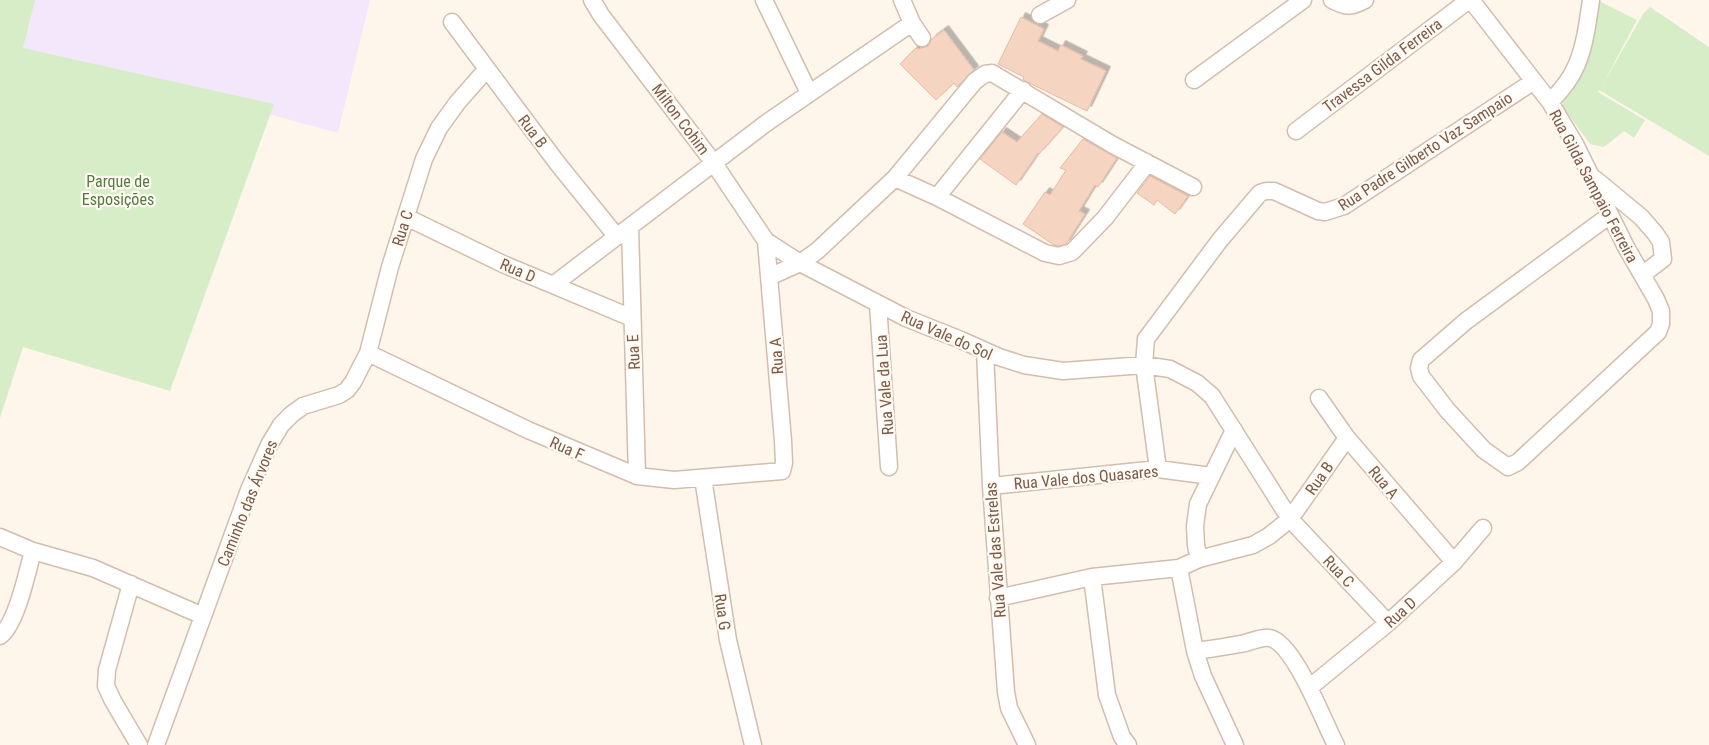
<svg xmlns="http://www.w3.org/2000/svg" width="1709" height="745" viewBox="0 0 1709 745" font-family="'Roboto Condensed',sans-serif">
  <defs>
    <filter id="shadow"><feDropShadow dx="4.5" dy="-4.5" stdDeviation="0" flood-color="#0004"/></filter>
  </defs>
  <rect width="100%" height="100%" fill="#fef6eb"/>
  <path fill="#f3e7fb" d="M 34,0 L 370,0 L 338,133 L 23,48 Z"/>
  <path fill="#d7edc7" d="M 0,0 L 35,0 L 23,48 L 274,104 L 170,391 L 23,347 L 0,418 Z
    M 1599,1 L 1637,20 L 1602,86 L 1643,14 L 1650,7 L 1709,47 L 1709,156 L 1599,90 L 1598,92 L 1645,120 L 1634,138 L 1624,131 L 1604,147 L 1590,144 L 1562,106 Z"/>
  <path fill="#f5d4c1" stroke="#e8baa0" filter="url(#shadow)" d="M 1021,17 L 1044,29 L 1038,41 L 1058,51 L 1061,45 L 1083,56 L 1081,59 L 1106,71 L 1087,111 L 1023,80 L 1024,77 L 998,64 Z
    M 944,30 L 974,70 L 957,87 L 954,83 L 936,100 L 900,64 L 916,48 L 918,49 L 928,46 L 932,39 Z
    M 1042,114 L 1063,127 L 1039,154 L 1038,153 L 1016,185 L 980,159 L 1002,132 L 1017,142 Z
    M 1083,139 L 1117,158 L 1098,187 L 1095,185 L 1079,211 L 1085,214 L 1066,244 L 1059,246 L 1054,245 L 1023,224 L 1045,192 L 1050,195 L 1066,170 L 1060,168 Z
    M 1150,176 L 1188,196 L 1175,214 L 1157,200 L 1154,205 L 1137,193 Z"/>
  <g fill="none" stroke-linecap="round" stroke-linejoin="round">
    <g stroke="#d2bdae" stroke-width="19">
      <path id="street" d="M 592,0 L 601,15 L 713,162 L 766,241 L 800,263 L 906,318 L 961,340 L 999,357 L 1024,365 L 1063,371 L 1144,365 L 1170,369 L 1197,383 L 1212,396 L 1290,519 L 1388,623
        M 764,0 L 809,93
        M 902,0 L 912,23 L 922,38
        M 1332,0 C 1346,7 1350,8 1365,0
        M 1471,0 L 1550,102 L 1575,144 L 1626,247 L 1656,299 L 1661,311 L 1661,324 L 1658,332 L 1518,462 L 1508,467 L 1484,450 L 1448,411 L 1421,376 L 1419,368 L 1421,360 L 1466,321 L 1610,215
        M 1040,15 L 1067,0
        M 452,22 L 558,164 L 617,237
        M 1194,80 L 1303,0
        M 1550,102 C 1561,91 1571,79 1577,64 C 1585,45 1588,21 1591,0
        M 1296,131 L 1469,0
        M 895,178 L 937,197 L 1045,253 L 1059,256 L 1072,252 L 1105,218 L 1145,166 L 1146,162
        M 1595,179 L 1641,217 L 1655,233 L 1661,242 L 1663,259 L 1642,275
        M 937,197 L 1023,90
        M 406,217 L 503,264 L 632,318
        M 630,227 L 637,476
        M 769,277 L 800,263 L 817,251 L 895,178 L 975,81 L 985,74 L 992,73 L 1113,145 L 1193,187
        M 553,285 L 765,124 L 912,23
        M 878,304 L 889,467
        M 985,351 L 991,486 L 1006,692 L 1009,708 L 1027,745
        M 368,353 L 528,430 L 637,476 L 674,480 L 782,471 L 784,463 L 783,441 L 766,241
        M 1319,398 L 1347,438 L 1454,562
        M 1158,469 L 1144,365 L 1146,339 L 1220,240 L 1260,193 L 1266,191 L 1274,191 L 1318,211 L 1325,212 L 1344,206 L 1534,81
        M 703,478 L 728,640 L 753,745
        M 991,486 L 1158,469 L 1211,476
        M 0,537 L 33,551 L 93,568 L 203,616
        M 1199,559 L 1196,545 L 1195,526 L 1198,504 L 1234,430
        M 1179,568 L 1195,651 L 1203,676 L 1235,745
        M 1092,577 L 1107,695 L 1122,737 L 1128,745
        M 131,584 L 107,670 L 106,686 L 113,701 L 139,745
        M 998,598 L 1092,577 L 1179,568 L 1199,559 L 1253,545 L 1269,536 L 1290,519 L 1347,438
        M 0,636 C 17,623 27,572 33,551
        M 1195,651 C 1210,649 1225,647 1240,644 C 1250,643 1261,636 1270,638 C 1295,644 1324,723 1336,745
        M 1309,688 L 1388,623 L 1454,562 L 1483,528
        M 156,745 L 249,490 L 269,445 L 281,425 L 292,414 L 303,406 L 339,395 L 347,390 L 353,382 L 368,353 L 390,267 L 424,159 L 439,128 L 457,103 L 486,70"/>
    </g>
    <use href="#street" stroke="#fff" stroke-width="16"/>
  </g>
  <g text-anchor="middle" stroke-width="4.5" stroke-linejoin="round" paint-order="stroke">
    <g font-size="16" fill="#7b5b4b" stroke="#fffaf2">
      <text transform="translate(1382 65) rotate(-37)" y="6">Travessa Gilda Ferreira</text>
      <text transform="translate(681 119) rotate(53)" y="6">Milton Cohim</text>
      <text transform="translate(533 131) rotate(53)" y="6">Rua B</text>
      <text transform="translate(1425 151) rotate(-33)" y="6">Rua Padre Gilberto Vaz Sampaio</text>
      <text transform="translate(1594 186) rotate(62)" y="6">Rua Gilda Sampaio Ferreira</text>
      <text transform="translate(402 228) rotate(-73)" y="6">Rua C</text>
      <text transform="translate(518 270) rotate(23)" y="6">Rua D</text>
      <text transform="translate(947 335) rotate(24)" y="6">Rua Vale do Sol</text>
      <text transform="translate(633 352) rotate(-93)" y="6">Rua E</text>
      <text transform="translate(776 356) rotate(-94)" y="6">Rua A</text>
      <text transform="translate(884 385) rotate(-94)" y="6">Rua Vale da Lua</text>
      <text transform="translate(567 448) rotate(24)" y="6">Rua F</text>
      <text transform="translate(1086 477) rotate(-5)" y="6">Rua Vale dos Quasares</text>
      <text transform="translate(1319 478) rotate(-55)" y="6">Rua B</text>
      <text transform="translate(1384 482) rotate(50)" y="6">Rua A</text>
      <text transform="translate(247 503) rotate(-68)" y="6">Caminho das Árvores</text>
      <text transform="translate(995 550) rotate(-94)" y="6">Rua Vale das Estrelas</text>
      <text transform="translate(1339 571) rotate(47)" y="6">Rua C</text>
      <text transform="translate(723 612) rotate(82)" y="6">Rua G</text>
      <text transform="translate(1400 612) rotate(-42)" y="6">Rua D</text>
    </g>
    <g font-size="16" fill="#527b3f" stroke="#fffaf2">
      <text x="118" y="187">Parque de<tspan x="118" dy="18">Esposições</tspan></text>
    </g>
  </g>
</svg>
